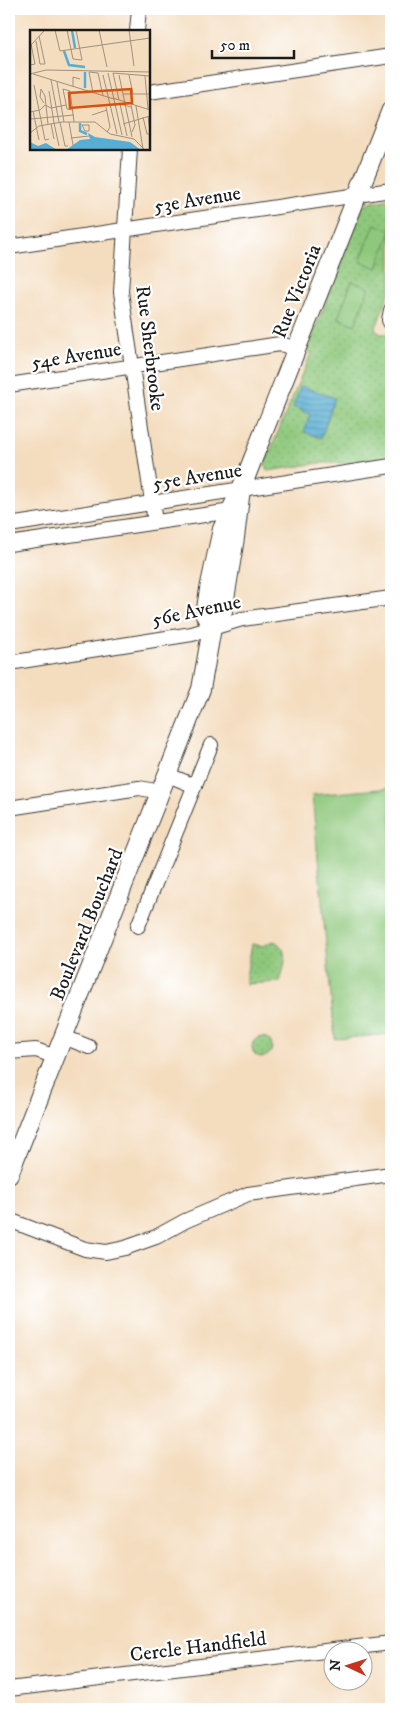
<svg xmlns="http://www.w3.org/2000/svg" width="400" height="1718" viewBox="0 0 400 1718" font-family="'IM FELL DW Pica',serif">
  <defs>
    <pattern id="green-dots" width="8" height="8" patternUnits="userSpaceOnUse" patternTransform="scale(1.25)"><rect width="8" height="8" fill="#8ec87c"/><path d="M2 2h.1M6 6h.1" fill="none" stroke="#7aab6b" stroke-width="1.8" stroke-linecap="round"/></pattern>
    <pattern id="water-rules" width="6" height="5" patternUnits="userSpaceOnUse" patternTransform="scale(1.25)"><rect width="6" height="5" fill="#57add3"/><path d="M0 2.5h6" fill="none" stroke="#478caa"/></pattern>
  </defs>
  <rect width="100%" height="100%" fill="#fff"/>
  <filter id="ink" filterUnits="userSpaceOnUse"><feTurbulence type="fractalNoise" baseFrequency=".02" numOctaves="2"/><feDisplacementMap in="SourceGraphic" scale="10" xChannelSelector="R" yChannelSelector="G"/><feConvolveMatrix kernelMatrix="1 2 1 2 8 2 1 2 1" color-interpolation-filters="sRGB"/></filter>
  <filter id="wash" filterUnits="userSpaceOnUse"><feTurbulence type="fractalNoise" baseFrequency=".0096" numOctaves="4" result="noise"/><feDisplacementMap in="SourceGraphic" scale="20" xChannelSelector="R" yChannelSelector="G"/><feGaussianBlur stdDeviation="1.12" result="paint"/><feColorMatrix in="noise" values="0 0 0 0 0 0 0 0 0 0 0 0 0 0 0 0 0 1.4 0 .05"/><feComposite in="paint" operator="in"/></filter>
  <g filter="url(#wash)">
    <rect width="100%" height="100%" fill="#f4ddbf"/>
    <path fill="url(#green-dots)" stroke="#55724c" d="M 391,199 L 391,288 L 375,330 L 381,334 L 391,334 L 391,458 L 353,463 L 319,463 L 268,471 L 265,466 L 265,463 L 311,353 L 307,350 L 363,206 L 372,202 Z
      M 274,941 C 291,949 284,968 280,982 L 246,984 L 246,976 L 252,944 L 262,946 Z
      M252 1047a10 10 0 1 1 20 0a10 10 0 1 1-20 0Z"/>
    <path fill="#8ec87c" stroke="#55724c" d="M 375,224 L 391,231 L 377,268 L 360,261 Z
      M 352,281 L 369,288 L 355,325 L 338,318 Z
      M 391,788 L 391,1034 L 335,1039 L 312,795 Z"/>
    <path fill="url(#water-rules)" stroke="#3a6478" d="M 301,386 L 335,398 L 321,438 L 304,432 L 310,414 L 293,407 Z"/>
  </g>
  <g filter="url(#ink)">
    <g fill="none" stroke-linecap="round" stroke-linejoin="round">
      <g stroke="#3c3934" stroke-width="16">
        <path id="minor" d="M 137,31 L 139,9
          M 149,92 L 391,56
          M 130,149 L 121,292 L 155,522
          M 9,247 L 391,190
          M 391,310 L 389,320 L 391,324
          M 9,385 L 280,344 L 296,348
          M 9,525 L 391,466
          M 9,544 L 238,510
          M 9,663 L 192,634 L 242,619 L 391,598
          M 168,775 L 195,786
          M 9,808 L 139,788 L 161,792
          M 138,926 L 211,745
          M 64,1037 L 89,1047
          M 9,1052 L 36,1050 L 56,1057
          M 9,1220 L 85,1249 L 106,1252 L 125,1248 L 156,1237 L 185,1221 L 248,1194 L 391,1174
          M 9,1689 L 391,1643"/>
      </g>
      <g stroke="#3c3934" stroke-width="20">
        <path id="major" d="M 212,628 L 205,615 L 209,589 L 222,529 L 241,489 L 391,110
          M 9,1174 L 201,689 L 212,628 L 223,611 L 235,538 L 241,489"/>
      </g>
      <use href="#minor" stroke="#fff" stroke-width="14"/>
      <use href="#major" stroke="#fff" stroke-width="18"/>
    </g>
  </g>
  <g text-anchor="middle" stroke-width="4.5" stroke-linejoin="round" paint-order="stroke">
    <g font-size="20" fill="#1c1c1c" stroke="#fff">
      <text transform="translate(197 199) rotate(-9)" y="7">53e Avenue</text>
      <text transform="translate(296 291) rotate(-68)" y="7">Rue Victoria</text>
      <text transform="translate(151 348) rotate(83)" y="7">Rue Sherbrooke</text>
      <text transform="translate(76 355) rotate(-9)" y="7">54e Avenue</text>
      <text transform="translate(197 476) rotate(-9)" y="7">55e Avenue</text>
      <text transform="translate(196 610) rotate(-12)" y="7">56e Avenue</text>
      <text transform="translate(86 924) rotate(-68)" y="7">Boulevard Bouchard</text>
      <text transform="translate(198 1646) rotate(-7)" y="7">Cercle Handfield</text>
    </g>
  </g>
  <g transform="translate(30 30)">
    <rect width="120" height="120" fill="#f4ddbf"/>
    <path d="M 58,103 L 65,107 L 100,112 L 111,120 L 36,120 L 50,110 L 60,109 ZM 0,112 L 8,116 L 16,113 L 27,120 L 0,120 Z" fill="#57add3"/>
    <path fill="none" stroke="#57add3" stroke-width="2.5" d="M 42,0 L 45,18M 34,21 L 39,35 L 55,37M 55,58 L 55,42M 50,93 L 50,101 L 57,104"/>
    <path fill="none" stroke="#9e907e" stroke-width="1" d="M 25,0 L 30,21 L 120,8M 37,0 L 43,29 L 52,30 L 46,0M 69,0 L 77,37M 99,0 L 104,36M 9,6 L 15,34M 6,11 L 10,34 L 15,34M 0,16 L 15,0M 0,35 L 5,34 L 1,14M 78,43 L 92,105M 0,44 L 16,40 L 120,42M 3,44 L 84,69M 73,45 L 87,104M 89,45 L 102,107M 99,45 L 103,64M 115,46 L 118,79M 21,50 L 29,92M 27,52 L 34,92M 4,55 L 15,110 L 19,109M 43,56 L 43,47 L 50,49M 11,59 L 15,66 L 18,94M 11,59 L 10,67 L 14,73M 33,59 L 40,61 L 44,92M 33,59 L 37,79 L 43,80M 19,61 L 24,93M 63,63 L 59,42 L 68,43 L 73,66M 93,64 L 120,64M 83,68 L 120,80M 89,70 L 83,43 L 120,46M 101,75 L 105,95 L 102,102M 106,76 L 113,119M 76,77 L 80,97 L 77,102M 3,81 L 9,110M 0,82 L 10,80 L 15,75 L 21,78 L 36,75M 62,85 L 77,80M 118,86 L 120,102M 113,87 L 117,104 L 120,104M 0,89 L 44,85M 30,92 L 35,116 L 38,116M 39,92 L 43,115M 24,93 L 29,116M 21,94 L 24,109M 93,94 L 120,86M 55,101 L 59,101 L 59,95 L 52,95 L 55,101M 0,103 L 9,96 L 32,92 L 65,92 L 80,104 L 104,109 L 115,120M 97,106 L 90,74 L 101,77M 41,108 L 59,106"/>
    <path fill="#d4530e" fill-opacity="0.15" stroke="#d4530e" stroke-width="2.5" d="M 101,59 L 102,73 L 40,78 L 39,63 Z"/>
    <rect width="120" height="120" fill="none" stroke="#1c1c1c" stroke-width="2.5"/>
  </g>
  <rect width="400" height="1718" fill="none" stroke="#fff" stroke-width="30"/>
  <g transform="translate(348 1666) rotate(274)"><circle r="24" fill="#ffffff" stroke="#a4a4a4"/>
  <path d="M0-4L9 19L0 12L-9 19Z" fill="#c8321e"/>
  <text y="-8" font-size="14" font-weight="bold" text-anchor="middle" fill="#1c1c1c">N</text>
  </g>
  <path d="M212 50v8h82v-8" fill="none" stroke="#1c1c1c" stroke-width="2.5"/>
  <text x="220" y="50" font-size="15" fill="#1c1c1c" stroke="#ffffff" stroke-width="4" paint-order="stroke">50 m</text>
</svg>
